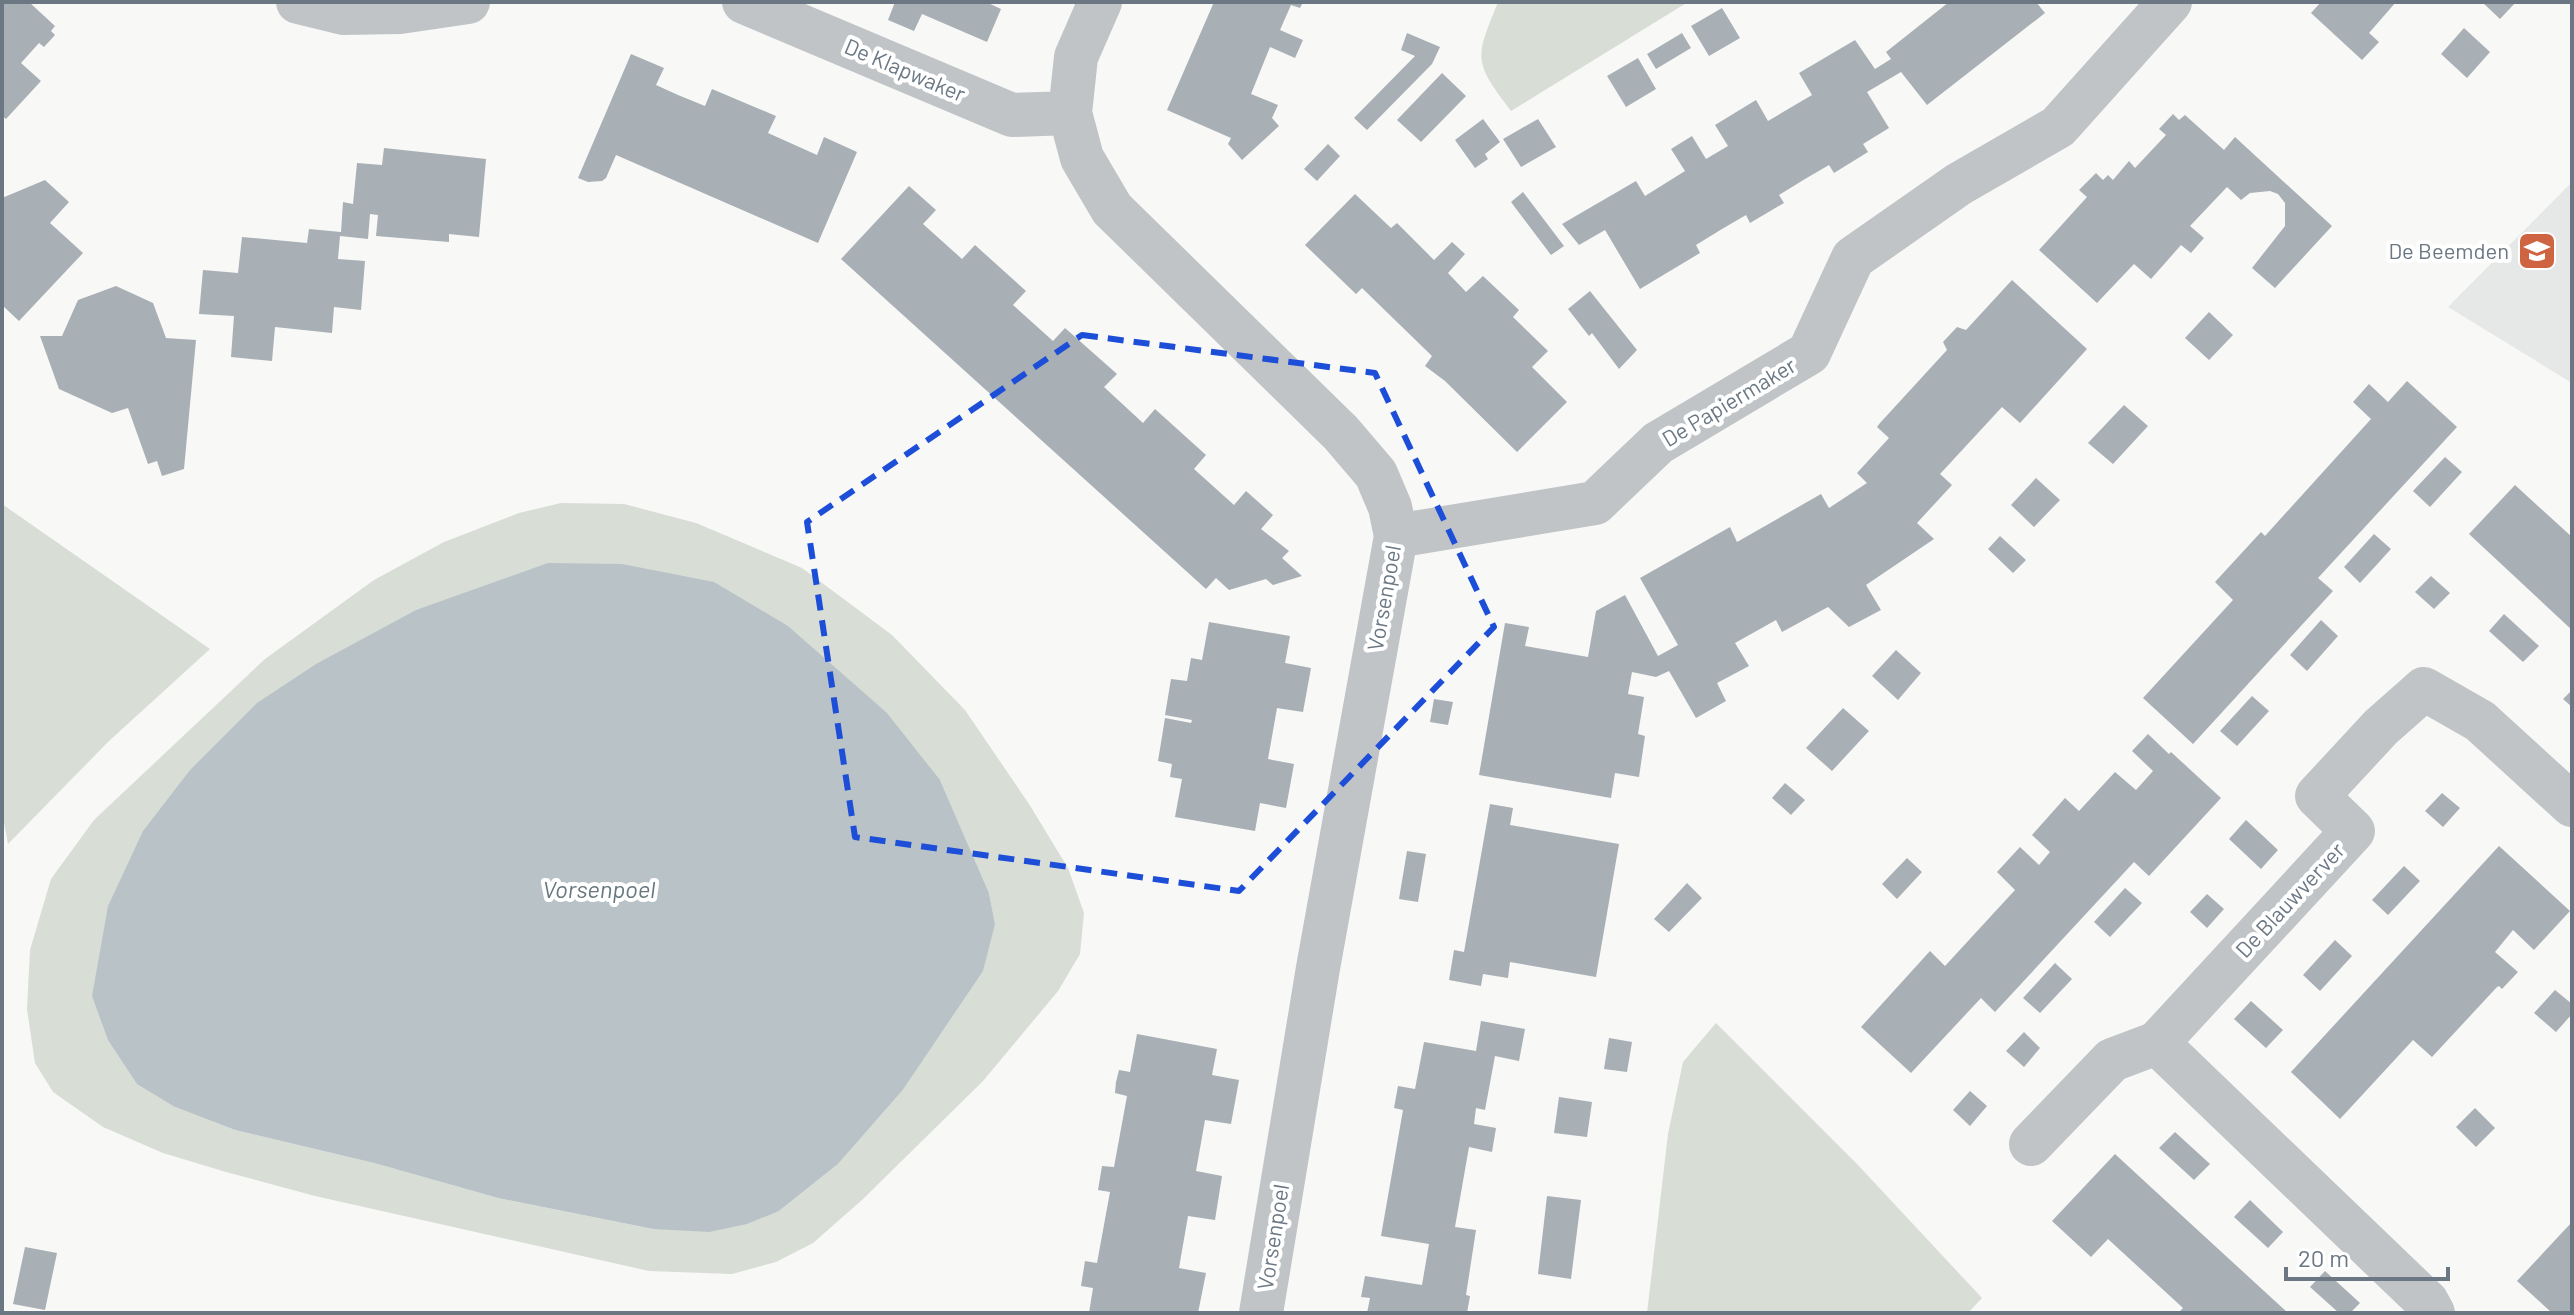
<svg xmlns="http://www.w3.org/2000/svg" width="2574" height="1315" viewBox="0 0 2574 1315" font-family="Barlow,sans-serif">
  <rect width="100%" height="100%" fill="#f8f8f7"/>
  <path fill="#e6e7e7" d="M 2572,182 L 2572,383 L 2448,307 Z"/>
  <path fill="#d8ddd6" fill-rule="evenodd" d="M 1498,2 L 1688,2 L 1511,111 C 1473,61 1475,59 1498,2 Z
    M 561,503 L 624,504 L 696,523 L 802,568 L 892,635 L 965,710 L 1029,804 L 1068,868 L 1084,913 L 1080,954 L 1058,991 L 983,1081 L 862,1200 L 813,1243 L 776,1262 L 732,1274 L 649,1271 L 315,1196 L 226,1172 L 163,1153 L 103,1127 L 53,1092 L 35,1063 L 27,1009 L 30,950 L 51,879 L 94,820 L 265,659 L 374,580 L 444,542 L 519,513 ZM 940,780 L 989,893 L 995,924 L 902,1091 L 838,1164 L 779,1211 L 653,1229 L 498,1198 L 374,1163 L 235,1130 L 175,1107 Z
    M 2,504 L 210,649 L 109,741 L 8,844 L 2,812 Z
    M 1716,1023 L 1857,1164 L 1982,1298 L 1968,1313 L 1647,1313 L 1668,1134 L 1683,1062 Z"/>
  <path fill="#b9c3c7" d="M 548,563 L 622,564 L 714,582 L 788,626 L 887,713 L 940,780 L 989,893 L 995,924 L 983,971 L 902,1091 L 838,1164 L 779,1211 L 747,1224 L 709,1232 L 653,1229 L 498,1198 L 374,1163 L 235,1130 L 175,1107 L 137,1084 L 108,1040 L 92,996 L 108,906 L 143,831 L 190,770 L 257,703 L 316,664 L 416,610 Z"/>
  <path fill="#a8afb5" d="M 2,2 L 29,2 L 55,26 L 51,31 L 55,35 L 44,47 L 39,43 L 21,63 L 41,81 L 6,119 L 2,116 Z
    M 895,2 L 986,2 L 1001,9 L 987,42 L 922,14 L 914,31 L 888,20 Z
    M 1214,2 L 1303,2 L 1300,8 L 1291,5 L 1280,30 L 1303,40 L 1295,58 L 1270,47 L 1251,94 L 1278,105 L 1272,118 L 1279,126 L 1242,160 L 1228,144 L 1231,138 L 1167,110 Z
    M 1949,2 L 2036,2 L 2045,13 L 1927,105 L 1901,72 L 1867,92 L 1889,128 L 1863,144 L 1868,152 L 1834,173 L 1829,165 L 1805,179 L 1779,195 L 1784,203 L 1750,223 L 1746,215 L 1722,229 L 1696,245 L 1700,253 L 1640,289 L 1605,230 L 1579,245 L 1562,224 L 1636,181 L 1645,196 L 1685,171 L 1671,149 L 1692,136 L 1706,159 L 1728,146 L 1715,125 L 1756,100 L 1768,121 L 1812,95 L 1799,73 L 1855,40 L 1875,69 L 1891,59 L 1886,52 Z
    M 2321,2 L 2396,2 L 2369,33 L 2379,42 L 2362,60 L 2311,13 Z
    M 2482,2 L 2516,2 L 2500,19 Z
    M 1722,8 L 1740,38 L 1709,56 L 1691,26 Z
    M 2464,28 L 2490,52 L 2467,78 L 2441,54 Z
    M 1407,33 L 1440,47 L 1432,64 L 1367,130 L 1354,118 L 1415,56 L 1401,50 Z
    M 1682,33 L 1691,48 L 1656,69 L 1647,54 Z
    M 631,54 L 664,68 L 656,85 L 678,95 L 705,106 L 712,89 L 776,116 L 768,133 L 817,155 L 824,137 L 857,152 L 818,243 L 616,155 L 606,178 L 602,181 L 588,182 L 578,178 Z
    M 1638,58 L 1656,89 L 1626,107 L 1607,76 Z
    M 1442,73 L 1466,96 L 1421,142 L 1397,120 Z
    M 2173,114 L 2179,120 L 2185,115 L 2224,150 L 2235,137 L 2332,226 L 2275,288 L 2252,268 L 2285,226 L 2285,203 L 2278,194 L 2270,191 L 2250,193 L 2241,200 L 2227,187 L 2190,226 L 2204,238 L 2191,253 L 2181,245 L 2151,279 L 2134,264 L 2097,303 L 2039,250 L 2087,197 L 2079,190 L 2096,173 L 2103,180 L 2108,175 L 2113,180 L 2129,161 L 2135,168 L 2166,135 L 2159,129 Z
    M 1483,119 L 1500,142 L 1485,154 L 1488,159 L 1475,168 L 1455,140 Z
    M 1538,119 L 1556,147 L 1521,167 L 1503,139 Z
    M 1328,144 L 1340,156 L 1317,181 L 1304,169 Z
    M 384,148 L 486,159 L 479,237 L 449,234 L 449,242 L 376,236 L 378,215 L 370,214 L 368,239 L 340,236 L 338,259 L 365,261 L 361,310 L 334,307 L 332,333 L 275,327 L 272,361 L 231,357 L 234,316 L 199,314 L 203,270 L 238,273 L 242,237 L 307,243 L 309,229 L 341,232 L 343,202 L 353,204 L 357,163 L 382,165 Z
    M 45,180 L 69,202 L 50,223 L 83,253 L 19,321 L 2,305 L 2,198 Z
    M 909,186 L 936,210 L 923,224 L 962,259 L 975,245 L 1026,291 L 1013,305 L 1053,341 L 1065,328 L 1117,374 L 1104,387 L 1143,423 L 1155,409 L 1206,455 L 1194,469 L 1234,505 L 1246,491 L 1273,515 L 1261,529 L 1289,551 L 1282,558 L 1302,576 L 1273,585 L 1266,579 L 1229,590 L 1216,578 L 1206,589 L 841,259 Z
    M 1523,192 L 1564,246 L 1551,255 L 1511,202 Z
    M 1355,194 L 1391,228 L 1397,223 L 1434,260 L 1452,242 L 1465,254 L 1448,273 L 1466,292 L 1483,276 L 1519,310 L 1513,317 L 1548,351 L 1532,367 L 1567,402 L 1517,452 L 1445,381 L 1425,366 L 1432,356 L 1362,288 L 1356,294 L 1305,245 Z
    M 2012,280 L 2087,349 L 2020,423 L 2002,407 L 1940,474 L 1952,485 L 1917,523 L 1934,539 L 1866,585 L 1881,610 L 1849,627 L 1828,607 L 1782,632 L 1776,620 L 1735,643 L 1749,666 L 1717,683 L 1726,701 L 1696,718 L 1669,671 L 1656,677 L 1632,672 L 1628,694 L 1644,697 L 1638,734 L 1645,736 L 1639,777 L 1615,773 L 1611,798 L 1479,775 L 1505,623 L 1529,627 L 1525,646 L 1588,657 L 1596,611 L 1625,595 L 1658,656 L 1678,645 L 1640,578 L 1730,527 L 1737,542 L 1821,494 L 1829,508 L 1867,483 L 1857,473 L 1889,438 L 1877,427 L 1880,423 L 1947,350 L 1943,342 L 1957,327 L 1966,330 Z
    M 116,286 L 153,303 L 166,338 L 196,340 L 184,469 L 162,476 L 157,461 L 148,464 L 128,408 L 112,413 L 59,389 L 40,336 L 62,336 L 78,300 Z
    M 1590,291 L 1637,350 L 1619,369 L 1592,333 L 1589,336 L 1568,309 Z
    M 2209,312 L 2233,335 L 2209,360 L 2185,338 Z
    M 2407,381 L 2457,427 L 2318,578 L 2333,591 L 2193,744 L 2143,698 L 2233,600 L 2215,582 L 2261,532 L 2265,536 L 2371,419 L 2353,402 L 2369,384 L 2388,402 Z
    M 2124,405 L 2148,426 L 2113,464 L 2088,443 Z
    M 2445,457 L 2462,472 L 2430,507 L 2413,491 Z
    M 2036,478 L 2060,500 L 2034,527 L 2011,505 Z
    M 2515,485 L 2572,537 L 2572,630 L 2469,534 Z
    M 2374,534 L 2391,549 L 2360,583 L 2344,567 Z
    M 2000,536 L 2026,560 L 2013,573 L 1988,549 Z
    M 2431,576 L 2450,593 L 2434,609 L 2415,592 Z
    M 2504,614 L 2539,646 L 2523,662 L 2489,631 Z
    M 2321,620 L 2338,636 L 2307,671 L 2290,655 Z
    M 1209,622 L 1290,636 L 1285,663 L 1311,668 L 1303,712 L 1277,708 L 1268,759 L 1294,764 L 1286,808 L 1260,803 L 1255,831 L 1175,817 L 1182,779 L 1170,777 L 1172,764 L 1158,761 L 1165,718 L 1191,723 L 1192,720 L 1165,715 L 1171,679 L 1187,681 L 1191,658 L 1202,660 Z
    M 1896,650 L 1921,673 L 1898,700 L 1872,676 Z
    M 2572,690 L 2572,707 L 2563,699 Z
    M 2252,696 L 2269,711 L 2237,746 L 2220,731 Z
    M 1434,699 L 1453,702 L 1448,725 L 1430,722 Z
    M 1843,708 L 1869,731 L 1832,771 L 1806,748 Z
    M 2148,734 L 2169,754 L 2171,752 L 2221,798 L 2149,876 L 2134,862 L 1995,1012 L 1981,998 L 1911,1073 L 1861,1027 L 1930,951 L 1945,966 L 2015,890 L 1997,872 L 2020,847 L 2039,865 L 2050,852 L 2032,835 L 2065,798 L 2079,811 L 2115,772 L 2136,790 L 2153,771 L 2132,751 Z
    M 1785,783 L 1805,800 L 1791,815 L 1772,798 Z
    M 2442,793 L 2460,808 L 2443,827 L 2425,811 Z
    M 1490,804 L 1513,808 L 1510,825 L 1619,844 L 1596,977 L 1510,962 L 1508,978 L 1483,974 L 1481,986 L 1449,980 L 1454,950 L 1464,952 Z
    M 2246,820 L 2278,850 L 2261,869 L 2229,839 Z
    M 2499,846 L 2570,911 L 2534,950 L 2513,930 L 2495,952 L 2518,972 L 2502,989 L 2499,986 L 2497,987 L 2432,1057 L 2413,1040 L 2340,1119 L 2291,1072 Z
    M 1407,851 L 1426,854 L 1418,902 L 1399,899 Z
    M 1907,858 L 1922,872 L 1897,899 L 1882,884 Z
    M 2404,866 L 2420,881 L 2388,915 L 2372,900 Z
    M 1687,883 L 1702,898 L 1669,932 L 1654,919 Z
    M 2125,888 L 2142,903 L 2110,937 L 2094,922 Z
    M 2207,894 L 2224,909 L 2207,928 L 2190,912 Z
    M 2335,940 L 2352,956 L 2320,991 L 2303,975 Z
    M 2055,963 L 2072,979 L 2040,1013 L 2023,998 Z
    M 2555,990 L 2572,1004 L 2572,1014 L 2556,1032 L 2534,1013 Z
    M 2251,1001 L 2283,1030 L 2266,1048 L 2234,1019 Z
    M 1481,1021 L 1525,1029 L 1519,1061 L 1495,1056 L 1485,1110 L 1476,1108 L 1474,1124 L 1496,1128 L 1492,1152 L 1469,1147 L 1455,1227 L 1476,1230 L 1466,1295 L 1470,1296 L 1467,1313 L 1367,1313 L 1370,1298 L 1361,1297 L 1365,1276 L 1422,1285 L 1429,1244 L 1381,1236 L 1403,1110 L 1394,1108 L 1398,1086 L 1415,1089 L 1424,1042 L 1476,1051 Z
    M 2024,1032 L 2040,1048 L 2024,1067 L 2006,1051 Z
    M 1137,1034 L 1217,1049 L 1212,1075 L 1239,1080 L 1231,1124 L 1205,1120 L 1196,1171 L 1222,1176 L 1215,1220 L 1188,1216 L 1179,1268 L 1206,1273 L 1198,1313 L 1089,1313 L 1093,1288 L 1081,1286 L 1085,1261 L 1097,1263 L 1110,1192 L 1098,1190 L 1102,1166 L 1114,1167 L 1127,1096 L 1115,1093 L 1116,1082 L 1119,1070 L 1130,1072 Z
    M 1609,1038 L 1632,1042 L 1627,1072 L 1604,1069 Z
    M 1970,1091 L 1987,1106 L 1970,1126 L 1953,1110 Z
    M 1559,1097 L 1592,1102 L 1587,1137 L 1554,1133 Z
    M 2475,1108 L 2495,1128 L 2476,1147 L 2456,1127 Z
    M 2175,1132 L 2210,1164 L 2194,1180 L 2159,1148 Z
    M 2115,1154 L 2154,1190 L 2288,1313 L 2178,1313 L 2183,1308 L 2108,1239 L 2091,1257 L 2052,1221 Z
    M 1547,1196 L 1581,1200 L 1571,1279 L 1538,1274 Z
    M 2250,1200 L 2283,1232 L 2268,1248 L 2234,1217 Z
    M 2572,1222 L 2572,1313 L 2552,1313 L 2517,1281 Z
    M 25,1247 L 57,1253 L 45,1310 L 13,1304 Z
    M 2325,1271 L 2360,1303 L 2350,1313 L 2339,1313 L 2310,1287 Z"/>
  <g fill="none" stroke-linecap="round" stroke-linejoin="round">
    <path stroke="#c0c4c7" stroke-width="44" d="M 298,2 L 343,13 L 400,12 L 468,2
      M 744,2 L 1012,115 L 1070,113
      M 1100,2 L 1076,57 L 1070,113 L 1082,158 L 1112,209 L 1341,433 L 1376,474 L 1390,507 L 1396,536 L 1318,968 L 1261,1313
      M 1396,536 L 1595,503 L 1658,443 L 1809,353 L 1853,258 L 1959,184 L 2058,127 L 2170,2
      M 2157,1043 L 2427,1302 L 2433,1313
      M 2031,1144 L 2112,1060 L 2157,1043 L 2353,831 L 2317,796 L 2381,727 L 2424,689 L 2480,721 L 2572,805"/>
  </g>
  <path fill="none" stroke="#1d4ed8" stroke-width="6" stroke-dasharray="16 10" stroke-linejoin="round" d="M 1082,335 L 1375,373 L 1494,627 L 1239,891 L 855,837 L 807,522 Z"/>
  <defs>
    <g id="school-square" transform="scale(2)"><rect x="-9" y="-9" width="18" height="18" rx="4" fill="#ce6441" stroke="#fff"/><path d="M0-5L7-2L0 1L-7-2ZM-4 1L0 2.5L4 1V4Q0 6-4 4Z" fill="#fff"/></g>
  </defs>
  <g fill-rule="evenodd">
    <use href="#school-square" x="2537" y="251"/>
  </g>
  <g text-anchor="middle" stroke-width="8" stroke-linejoin="round" paint-order="stroke">
    <g font-size="22" fill="#6b7884" stroke="#fff">
      <text transform="translate(905 70) rotate(23)" y="8">De Klapwaker</text>
      <text transform="translate(1729 402) rotate(-31)" y="8">De Papiermaker</text>
      <text transform="translate(1384 598) rotate(-80)" y="8">Vorsenpoel</text>
      <text transform="translate(2290 900) rotate(-47)" y="8">De Blauwverver</text>
      <text transform="translate(1273 1237) rotate(-81)" y="8">Vorsenpoel</text>
    </g>
    <g font-size="22" fill="#6b7884" stroke="#fff" text-anchor="end">
      <text x="2509" y="259">De Beemden</text>
    </g>
    <g font-size="24" font-style="italic" fill="#67787f" stroke="#fff">
      <text x="599" y="898">Vorsenpoel</text>
    </g>
  </g>
  <rect width="2574" height="1315" fill="none" stroke="#6b7884" stroke-width="8"/>
  <path d="M2286 1267v12h162v-12" fill="none" stroke="#6b7884" stroke-width="4"/>
  <text x="2298" y="1267" font-size="24" fill="#6b7884" stroke="#ffffff" stroke-width="6" paint-order="stroke">20 m</text>
</svg>
